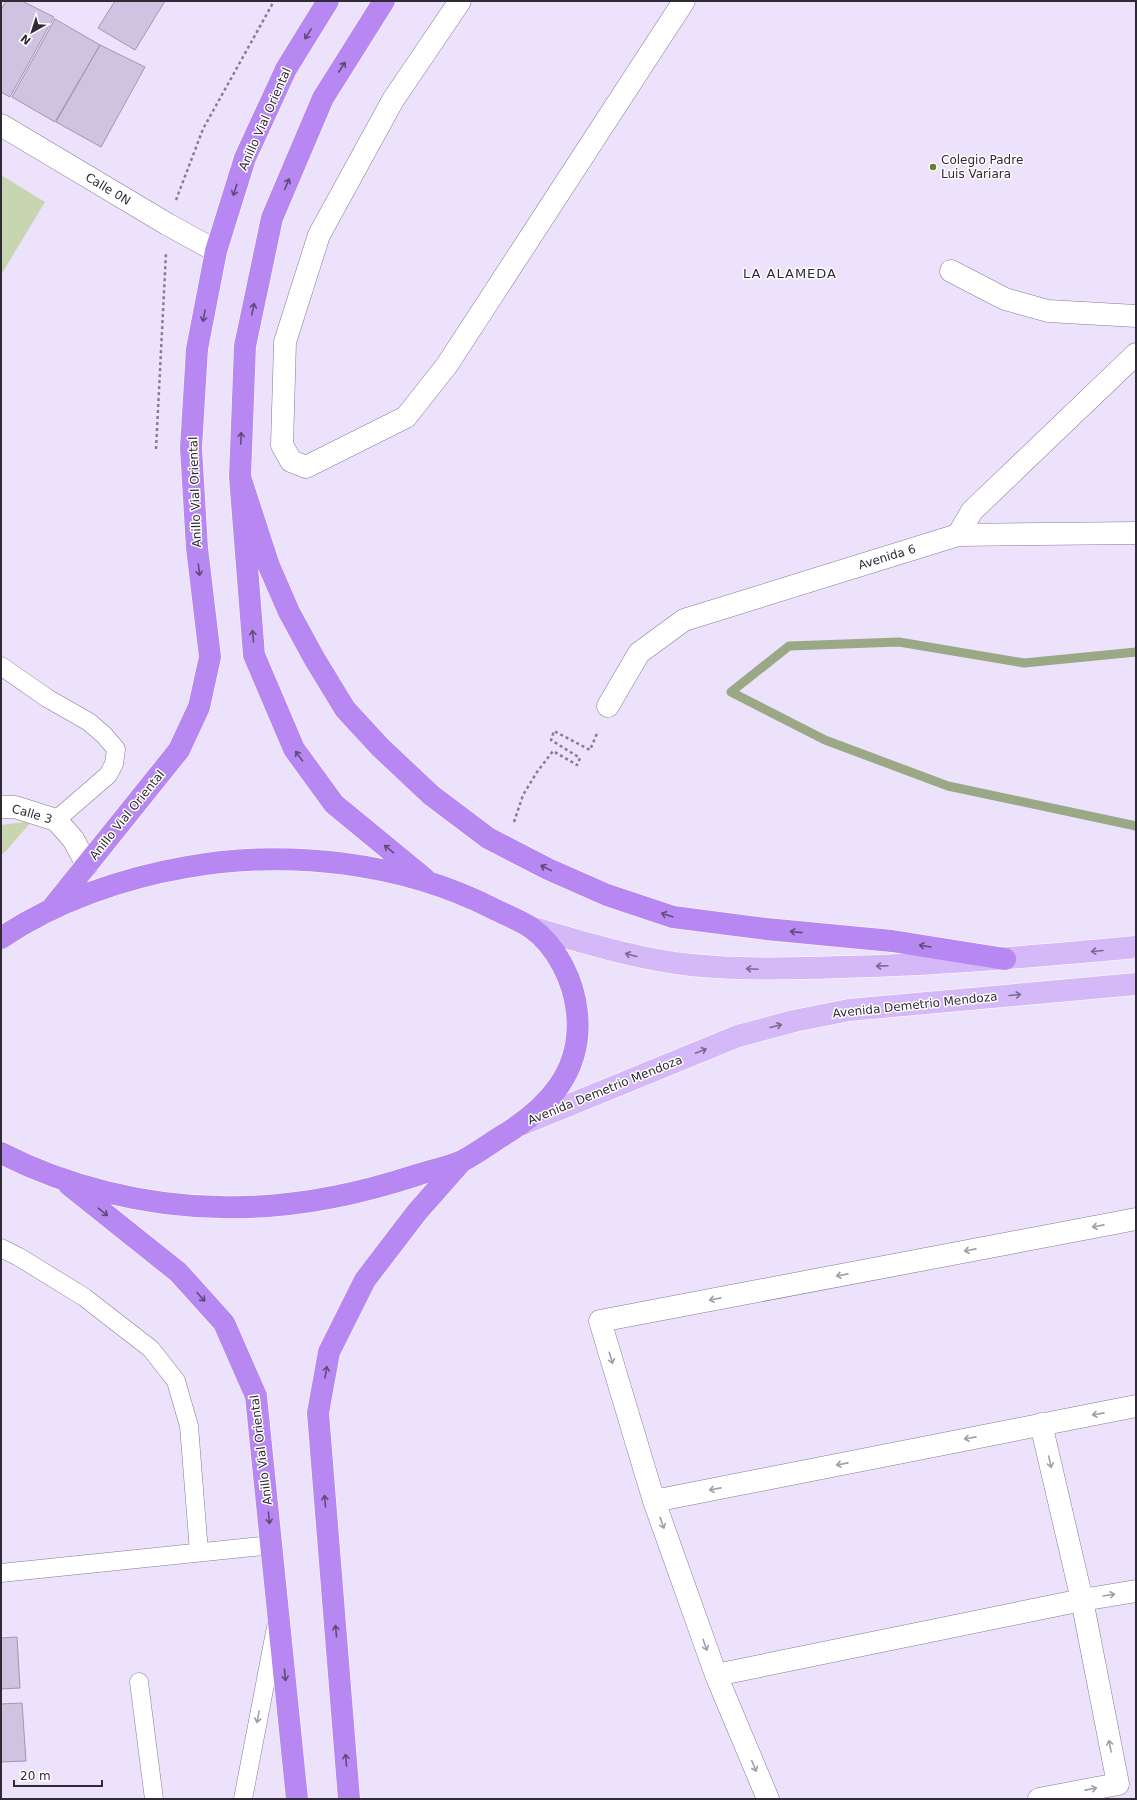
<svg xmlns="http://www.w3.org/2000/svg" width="1137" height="1800" viewBox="0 0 1137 1800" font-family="'DejaVu Sans',sans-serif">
  <rect width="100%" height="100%" fill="#ece2fb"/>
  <path fill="#c7d5b1" d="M 1,175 L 45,202 L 1,275 Z
    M 32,821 L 5,852 L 1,855 L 1,825 Z"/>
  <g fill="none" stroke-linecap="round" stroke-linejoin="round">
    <path stroke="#9ba885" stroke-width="9" d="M 1136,652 L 1024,663 L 899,642 L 789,646 L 731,692 L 825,740 L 948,786 L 1136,826"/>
  </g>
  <path fill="#cfc3e2" stroke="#a296b3" d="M 6,1 L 22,1 L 54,17 L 10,97 L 1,92 L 1,10 Z
    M 115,1 L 165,1 L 135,50 L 98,28 Z
    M 55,19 L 100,45 L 55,122 L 12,97 Z
    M 100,45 L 145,67 L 101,147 L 56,122 Z
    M 17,1637 L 20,1688 L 1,1689 L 1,1638 Z
    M 22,1703 L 26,1761 L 1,1762 L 1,1704 Z"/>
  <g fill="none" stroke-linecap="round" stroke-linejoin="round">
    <g stroke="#857a96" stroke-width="19">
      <path id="lane" d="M 1,666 L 47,698 L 89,722 L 104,735 L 116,749 L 114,764 L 108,775 L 56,820
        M 1,1248 L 19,1257 L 84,1297 L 151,1349 L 176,1381 L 189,1426 L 199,1552
        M 1,1573 L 272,1545
        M 139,1682 L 154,1799
        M 243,1799 L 276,1627"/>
    </g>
    <g stroke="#857a96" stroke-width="23">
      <path id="street" d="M 460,1 L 393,100 L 319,235 L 285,342 L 282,445 L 291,461 L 306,467 L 406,417 L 447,365 L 684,1
        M 1,125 L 167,224 L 216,251
        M 951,271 L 1005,299 L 1048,311 L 1136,316
        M 958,535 L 972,511 L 1136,354
        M 608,706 L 639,653 L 684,620 L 958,535 L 1136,533
        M 1,807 L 15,807 L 56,820 L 73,839 L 87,865
        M 654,1501 L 1136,1406
        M 716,1675 L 1082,1600 L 1136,1591
        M 768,1799 L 716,1675 L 654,1501 L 600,1321 L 1136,1219
        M 1039,1799 L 1118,1784 L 1082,1600 L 1041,1424"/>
    </g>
    <g stroke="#fff" stroke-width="23">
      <path id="primary" d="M 530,927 C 583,942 636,959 691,965 C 740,970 789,969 839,967 C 938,965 1037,956 1136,947
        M 523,1124 L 738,1036 L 794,1021 L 849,1010 L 1136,984"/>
    </g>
    <g stroke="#fff" stroke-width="23">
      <path id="highway" d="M 384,1 L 323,98 L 272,218 L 245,346 L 240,477 L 254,655 L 294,749 L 334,804 L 424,878
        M 240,477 L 269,566 L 289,612 L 314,658 L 345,709 L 380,747 L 431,795 L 488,838 L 548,869 L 607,895 L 673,917 L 766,929 L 892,941 L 1005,959
        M 53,907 L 179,750 L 199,707 L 210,657 L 197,548 L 191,448 L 197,349 L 216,251 L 245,158 L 286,69 L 328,1
        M 1,938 C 56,901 123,878 187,867 C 288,849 402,862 494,909 C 506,915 519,920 530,927 C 557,946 574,981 577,1013 C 583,1071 548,1108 502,1136 C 489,1144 476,1154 462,1161 C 448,1167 432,1170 417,1175 C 353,1196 288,1209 220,1207 C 146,1206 67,1187 1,1153
        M 69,1185 L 178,1272 L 224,1323 L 256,1396 L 297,1799
        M 349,1799 L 318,1413 L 329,1352 L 365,1280 L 417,1212 L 462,1161"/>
    </g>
    <path stroke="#857e90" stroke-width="2.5" stroke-dasharray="3 3" stroke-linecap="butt" d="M 176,200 L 203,129 L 274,1
      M 156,449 L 166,253
      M 514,822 L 523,795 L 537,772 L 553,751 L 577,765 L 580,758 L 551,740 L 554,731 L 590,750 L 598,731"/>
    <use href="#lane" stroke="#fff" stroke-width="18"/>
    <use href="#street" stroke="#fff" stroke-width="22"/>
    <use href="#primary" stroke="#d4b8f7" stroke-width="22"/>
    <use href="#highway" stroke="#b888f2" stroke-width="22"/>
  </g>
  <defs><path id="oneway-shaft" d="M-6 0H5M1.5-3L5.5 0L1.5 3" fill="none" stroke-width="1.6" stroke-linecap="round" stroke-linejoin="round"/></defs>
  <g stroke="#5f4b78">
    <use href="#oneway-shaft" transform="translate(308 34) rotate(122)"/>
    <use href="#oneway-shaft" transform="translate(342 67) rotate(-57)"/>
    <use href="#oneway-shaft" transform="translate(287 184) rotate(-67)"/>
    <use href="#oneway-shaft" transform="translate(235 190) rotate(108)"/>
    <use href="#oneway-shaft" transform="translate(253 309) rotate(-78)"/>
    <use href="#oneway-shaft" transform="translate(204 316) rotate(101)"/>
    <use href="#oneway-shaft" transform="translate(241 438) rotate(-88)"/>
    <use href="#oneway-shaft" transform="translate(199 570) rotate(83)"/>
    <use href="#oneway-shaft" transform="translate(253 636) rotate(-95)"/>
    <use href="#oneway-shaft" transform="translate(299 756) rotate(-126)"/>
    <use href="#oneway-shaft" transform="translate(389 849) rotate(-141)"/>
    <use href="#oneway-shaft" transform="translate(546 868) rotate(-154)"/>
    <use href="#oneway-shaft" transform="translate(667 915) rotate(-162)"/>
    <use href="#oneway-shaft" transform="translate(796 932) rotate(-174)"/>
    <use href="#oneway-shaft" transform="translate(925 946) rotate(-171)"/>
    <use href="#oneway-shaft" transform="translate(103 1212) rotate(39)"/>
    <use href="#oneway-shaft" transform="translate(201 1297) rotate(48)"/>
    <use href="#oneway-shaft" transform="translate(326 1372) rotate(-80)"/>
    <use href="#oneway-shaft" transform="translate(325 1501) rotate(-95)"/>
    <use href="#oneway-shaft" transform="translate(269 1518) rotate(84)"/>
    <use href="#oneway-shaft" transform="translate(336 1631) rotate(-95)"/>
    <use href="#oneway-shaft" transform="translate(285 1675) rotate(84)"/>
    <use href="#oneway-shaft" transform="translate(346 1760) rotate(-95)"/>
  </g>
  <g stroke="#796a8d">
    <use href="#oneway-shaft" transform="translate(1097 951) rotate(175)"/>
    <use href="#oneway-shaft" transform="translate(631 955) rotate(-165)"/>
    <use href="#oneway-shaft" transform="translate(882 966) rotate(178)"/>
    <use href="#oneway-shaft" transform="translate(752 969) rotate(-177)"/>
    <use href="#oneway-shaft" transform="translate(1015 995) rotate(-5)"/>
    <use href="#oneway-shaft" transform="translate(776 1026) rotate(-15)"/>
    <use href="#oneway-shaft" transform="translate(701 1051) rotate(-22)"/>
  </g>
  <g stroke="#a19fa5">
    <use href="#oneway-shaft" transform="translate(1098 1226) rotate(169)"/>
    <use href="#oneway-shaft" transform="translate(970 1250) rotate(169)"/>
    <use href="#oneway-shaft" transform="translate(842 1275) rotate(169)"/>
    <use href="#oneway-shaft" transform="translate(715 1299) rotate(169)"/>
    <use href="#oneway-shaft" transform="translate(611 1358) rotate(73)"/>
    <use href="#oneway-shaft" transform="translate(1098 1414) rotate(169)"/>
    <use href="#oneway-shaft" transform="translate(970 1438) rotate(169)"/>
    <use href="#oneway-shaft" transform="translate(1050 1462) rotate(77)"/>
    <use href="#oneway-shaft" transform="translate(842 1464) rotate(169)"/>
    <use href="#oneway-shaft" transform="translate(715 1489) rotate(169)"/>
    <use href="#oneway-shaft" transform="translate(662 1523) rotate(71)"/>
    <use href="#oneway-shaft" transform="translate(1109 1595) rotate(-9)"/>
    <use href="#oneway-shaft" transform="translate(705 1645) rotate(71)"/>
    <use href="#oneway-shaft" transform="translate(258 1717) rotate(101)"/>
    <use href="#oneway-shaft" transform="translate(1110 1746) rotate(-101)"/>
    <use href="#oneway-shaft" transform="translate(754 1766) rotate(67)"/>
    <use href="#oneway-shaft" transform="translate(1091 1789) rotate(-11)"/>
  </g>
  <circle fill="#667e31" stroke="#fff" stroke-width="1.5" cx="933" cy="167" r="4"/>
  <g text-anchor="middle" stroke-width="3" stroke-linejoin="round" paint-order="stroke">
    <g font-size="12" fill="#2f2a36" stroke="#fff">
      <text transform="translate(265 119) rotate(-66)" y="4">Anillo Vial Oriental</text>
      <text transform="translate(108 189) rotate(31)" y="4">Calle 0N</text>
      <text transform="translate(195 492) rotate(-92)" y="4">Anillo Vial Oriental</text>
      <text transform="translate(887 557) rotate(-17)" y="4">Avenida 6</text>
      <text transform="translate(32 814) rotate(16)" y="4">Calle 3</text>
      <text transform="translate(127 815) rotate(-51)" y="4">Anillo Vial Oriental</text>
      <text transform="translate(915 1005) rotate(-6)" y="4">Avenida Demetrio Mendoza</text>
      <text transform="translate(605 1090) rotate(-22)" y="4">Avenida Demetrio Mendoza</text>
      <text transform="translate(261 1450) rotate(-97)" y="4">Anillo Vial Oriental</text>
    </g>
    <g font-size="12" fill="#2f2a36" stroke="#fff" text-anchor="start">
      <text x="941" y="164">Colegio Padre<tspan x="941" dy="14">Luis Variara</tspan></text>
    </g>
    <g font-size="13" letter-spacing="1" fill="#2f2a36" stroke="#fff">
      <text x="790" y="278">LA ALAMEDA</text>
    </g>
  </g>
  <rect width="1137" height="1800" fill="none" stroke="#2f2a36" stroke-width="4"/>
  <g transform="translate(32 32) rotate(219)" stroke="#ffffff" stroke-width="3" paint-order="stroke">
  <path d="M0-3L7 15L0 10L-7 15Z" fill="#2f2a36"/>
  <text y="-6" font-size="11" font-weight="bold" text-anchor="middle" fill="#2f2a36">N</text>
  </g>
  <path d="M14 1780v6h88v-6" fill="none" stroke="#2f2a36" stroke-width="2"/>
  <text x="20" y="1780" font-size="12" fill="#2f2a36" stroke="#ffffff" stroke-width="3" paint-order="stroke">20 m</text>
</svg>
